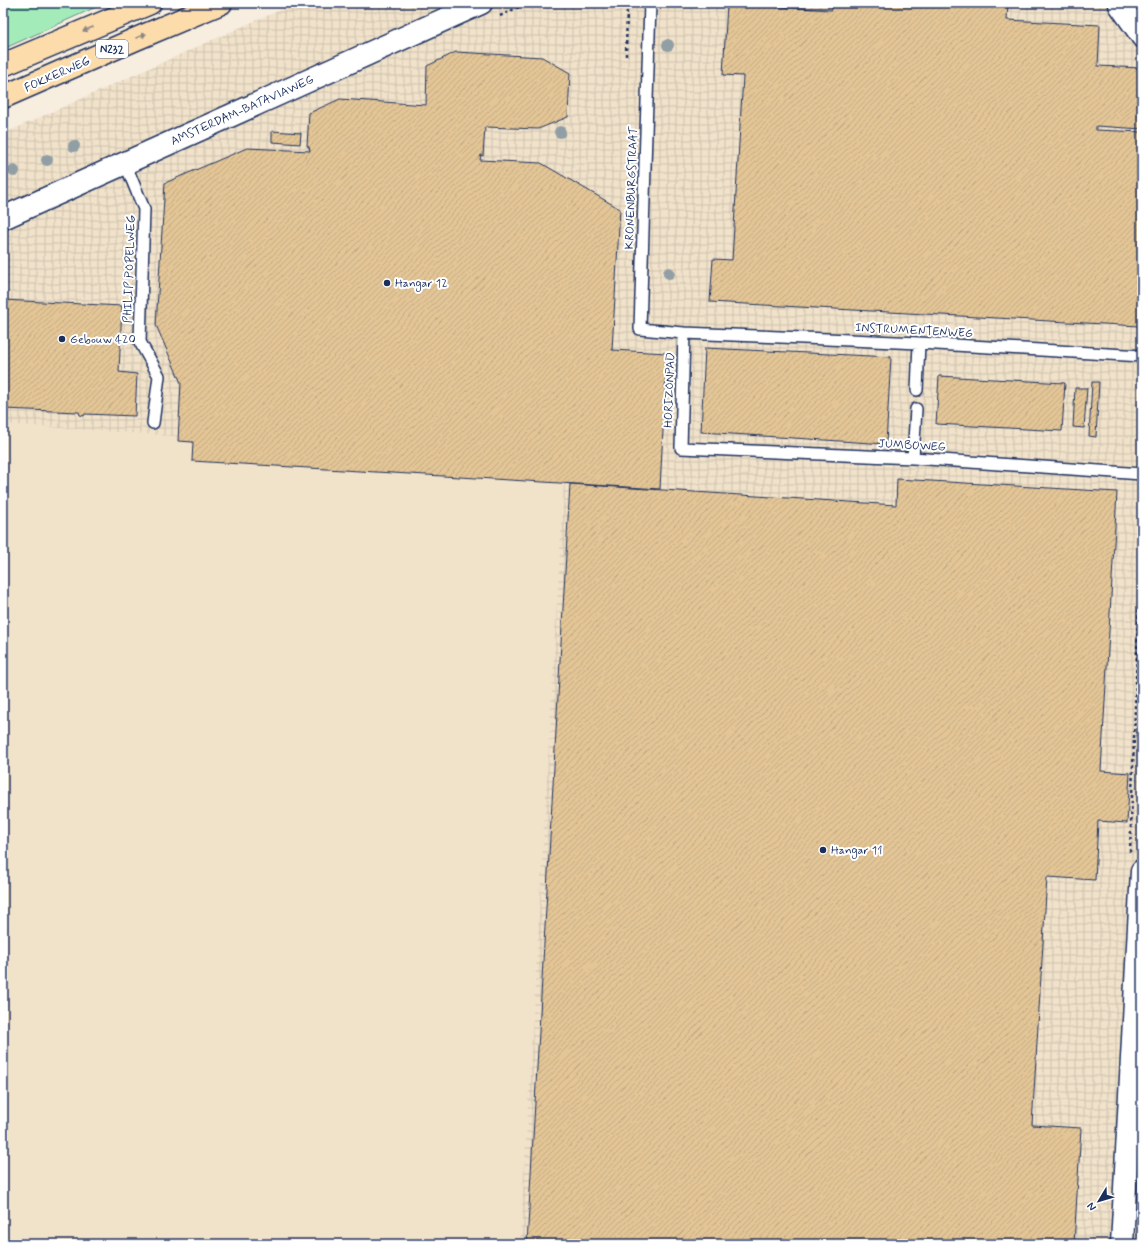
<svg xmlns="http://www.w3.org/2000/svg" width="1145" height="1247" viewBox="0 0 1145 1247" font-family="Mynerve,sans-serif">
  <defs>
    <pattern id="industrial-grid" width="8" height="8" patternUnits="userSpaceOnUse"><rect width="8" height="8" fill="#f1e2ca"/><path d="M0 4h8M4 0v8" fill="none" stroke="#cec2b0"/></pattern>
    <pattern id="building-hatch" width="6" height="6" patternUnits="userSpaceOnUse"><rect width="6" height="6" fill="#e3c596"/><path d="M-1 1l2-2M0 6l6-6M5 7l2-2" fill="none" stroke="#c2aa84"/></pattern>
  </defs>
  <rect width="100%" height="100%" fill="#f7eee0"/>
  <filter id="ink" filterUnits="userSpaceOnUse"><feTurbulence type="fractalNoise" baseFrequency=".025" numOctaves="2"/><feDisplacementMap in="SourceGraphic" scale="8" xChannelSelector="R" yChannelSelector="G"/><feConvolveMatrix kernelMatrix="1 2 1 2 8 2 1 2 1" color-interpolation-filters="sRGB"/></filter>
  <g filter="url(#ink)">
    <path fill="#f1e2ca" d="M 1142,3 L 1142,1244 L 3,1244 L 3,169 Z"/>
    <path fill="url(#industrial-grid)" d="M 297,3 L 1142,3 L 1142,1244 L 520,1244 L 565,464 L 3,424 L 3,134 L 250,23 Z"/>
    <path fill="#a3ecba" stroke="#5f8e8c" d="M 3,3 L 105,3 L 3,49 Z"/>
    <path fill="url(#building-hatch)" stroke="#1b2f5e" d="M 832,3 L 1008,3 L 1007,20 L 1100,25 L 1098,66 L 1142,68 L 1142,129 L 1096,126 L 1096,130 L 1142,132 L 1142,279 L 1139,326 L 710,302 L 713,259 L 732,260 L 743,76 L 723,75 L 727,4 L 832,10 Z
      M 456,52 L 542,57 L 570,73 L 568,117 L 538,129 L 485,127 L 483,156 L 481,155 L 480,160 L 541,163 L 620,209 L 612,350 L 667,353 L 660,489 L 192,461 L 193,442 L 178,441 L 181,383 L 156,325 L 165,183 L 247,148 L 310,151 L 309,147 L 307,146 L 309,113 L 340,99 L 426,105 L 427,66 Z
      M 272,131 L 301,133 L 300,144 L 272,142 Z
      M 3,300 L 122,306 L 119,372 L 137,374 L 135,416 L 85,414 L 84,416 L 80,415 L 79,412 L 3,409 Z
      M 705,348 L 891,357 L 886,444 L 701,432 Z
      M 939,376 L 1065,383 L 1062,431 L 936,424 Z
      M 1092,382 L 1099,382 L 1096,437 L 1089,436 Z
      M 1075,388 L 1087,388 L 1084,428 L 1073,427 Z
      M 897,479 L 1117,492 L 1101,771 L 1130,773 L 1127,823 L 1098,821 L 1095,880 L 1047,877 L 1032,1125 L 1081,1128 L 1074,1244 L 527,1244 L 570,484 L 896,505 Z"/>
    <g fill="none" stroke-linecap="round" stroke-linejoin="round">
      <g stroke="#1b2f5e" stroke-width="14">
        <path id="service" d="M 650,3 L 640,329 L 684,333 L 919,343 L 1142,356
          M 125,163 L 144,209 L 140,342 L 159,376 L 153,423
          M 684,333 L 681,448 L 913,458 L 1142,474
          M 917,390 L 919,343
          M 913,458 L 916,409"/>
      </g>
      <g stroke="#1b2f5e" stroke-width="25">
        <path id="minor" d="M 1120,3 L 1120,5 L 1142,36
          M 3,218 L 481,3
          M 1122,1244 L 1142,871"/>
      </g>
      <g stroke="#1b2f5e" stroke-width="25">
        <path id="primary" d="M 3,65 L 150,3
          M 3,97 L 136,39 L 221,3"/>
      </g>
      <path stroke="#1b2f5e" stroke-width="2.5" stroke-dasharray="3 3" stroke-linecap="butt" d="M 500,16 L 527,3
        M 626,56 L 627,3
        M 1130,852 L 1138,624 L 1142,553"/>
      <use href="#service" stroke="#fff" stroke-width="11"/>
      <use href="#minor" stroke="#fff" stroke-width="22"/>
      <use href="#primary" stroke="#fddcac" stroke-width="22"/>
    </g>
    <g fill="#919fa5">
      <circle cx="668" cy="45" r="6"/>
      <circle cx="560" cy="132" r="6"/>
      <circle cx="74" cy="146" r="6"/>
      <circle cx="47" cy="160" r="6"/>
      <circle cx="14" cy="171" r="6"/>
      <circle cx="669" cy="273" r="6"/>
    </g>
    <defs><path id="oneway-solid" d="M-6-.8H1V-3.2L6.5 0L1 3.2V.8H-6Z"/></defs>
    <g fill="#8c8685">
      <use href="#oneway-solid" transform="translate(88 29) rotate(157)"/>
      <use href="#oneway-solid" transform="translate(141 36) rotate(-23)"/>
    </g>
  </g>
  <g fill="#1b2f5e" stroke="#fff" stroke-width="1.5">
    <circle cx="387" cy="283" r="4"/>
    <circle cx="62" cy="339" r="4"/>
    <circle cx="823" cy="850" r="4"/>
  </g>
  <g text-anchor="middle" stroke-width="4" stroke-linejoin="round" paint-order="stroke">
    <rect fill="#fff" stroke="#5f6d8e" stroke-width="1" x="96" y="40" width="32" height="18" rx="3"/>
    <g font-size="11" font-weight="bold" fill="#1b2f5e">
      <text x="112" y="53">N232</text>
    </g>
    <g font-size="12" fill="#1b2f5e" stroke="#fff">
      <text transform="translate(57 74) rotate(-24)" y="4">FOKKERWEG</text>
      <text transform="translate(242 110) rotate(-24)" y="4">AMSTERDAM-BATAVIAWEG</text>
      <text transform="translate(631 188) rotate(-88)" y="4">KRONENBURGSTRAAT</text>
      <text transform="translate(129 269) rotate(-88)" y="4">PHILIP POPELWEG</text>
      <text transform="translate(914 330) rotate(3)" y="4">INSTRUMENTENWEG</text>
      <text transform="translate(669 390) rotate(-88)" y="4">HORIZONPAD</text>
      <text transform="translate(912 445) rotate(3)" y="4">JUMBOWEG</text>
    </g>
    <g font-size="12" fill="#1b2f5e" stroke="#fff" text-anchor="start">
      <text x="395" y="287">Hangar 12</text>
      <text x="70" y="343">Gebouw 420</text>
      <text x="831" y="854">Hangar 11</text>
    </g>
  </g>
  <rect width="1145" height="1247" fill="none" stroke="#fff" stroke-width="16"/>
  <rect x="8" y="8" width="1129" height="1231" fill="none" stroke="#1b2f5e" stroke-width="1.5" filter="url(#ink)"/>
  <g transform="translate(1099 1201) rotate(232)" stroke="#ffffff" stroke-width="3" paint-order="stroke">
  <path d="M0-3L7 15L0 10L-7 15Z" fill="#1b2f5e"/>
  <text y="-6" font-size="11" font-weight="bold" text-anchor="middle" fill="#1b2f5e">N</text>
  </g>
</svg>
